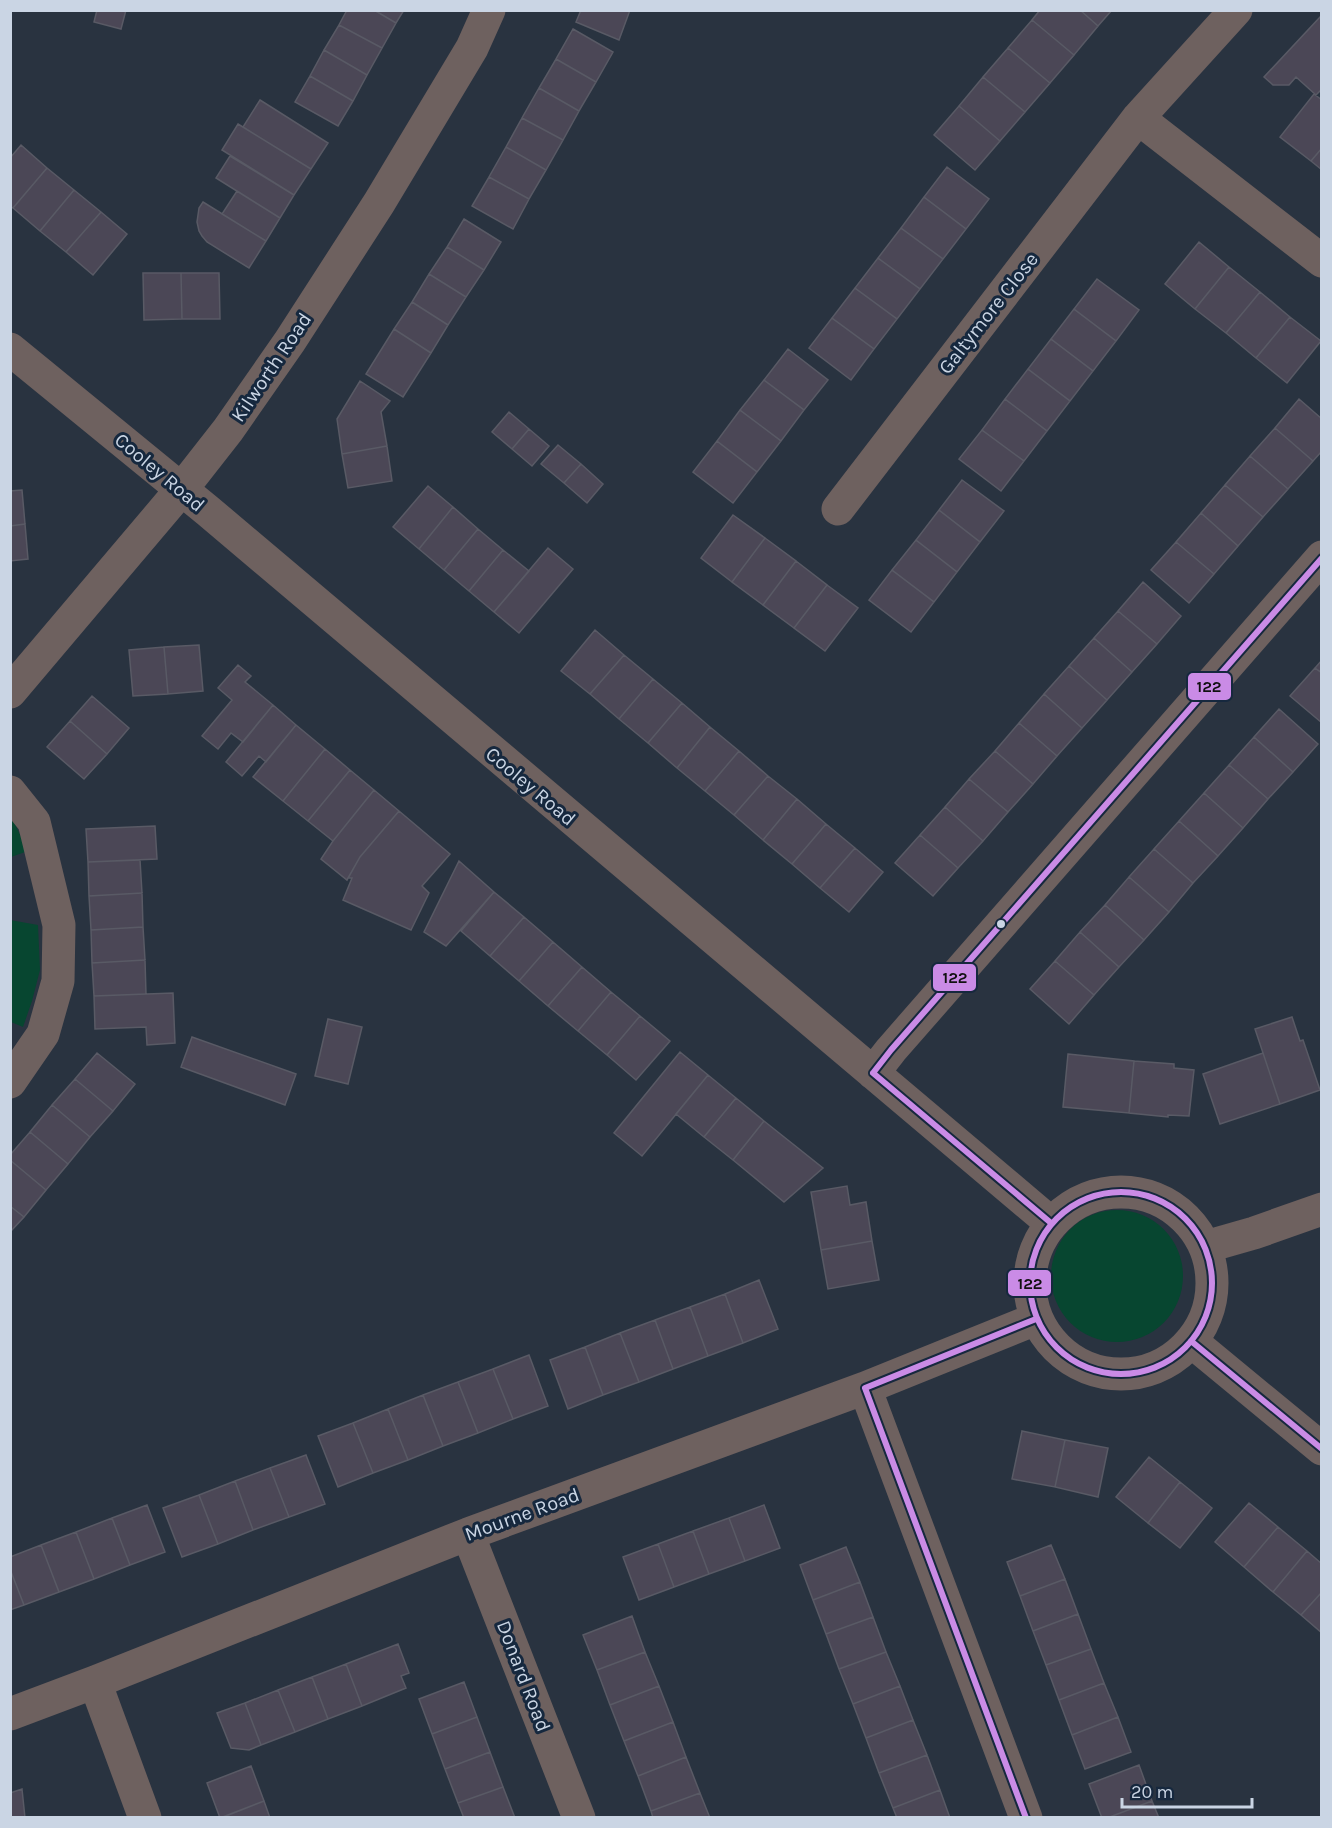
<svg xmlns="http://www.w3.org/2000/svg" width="1332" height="1828" viewBox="0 0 1332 1828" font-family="Karla,sans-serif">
  <rect width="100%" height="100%" fill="#293340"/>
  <path fill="#074630" d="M 10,814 L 28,851 L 11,857 L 10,857 Z
    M 10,920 L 38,925 L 40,970 L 32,1001 L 23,1027 L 11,1022 Z
    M1051 1276a66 66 0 1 1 132 0a66 66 0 1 1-132 0Z"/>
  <path fill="#4b4756" stroke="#595a65" stroke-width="1.5" d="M 97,10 L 126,10 L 121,29 L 94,22 Z
    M 347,10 L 374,10 L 396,23 L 382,48 L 339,25 Z
    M 374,10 L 404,10 L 396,23 Z
    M 581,10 L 630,10 L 619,40 L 576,22 Z
    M 1040,10 L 1080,10 L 1098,26 L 1074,55 L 1032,20 Z
    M 1080,10 L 1112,10 L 1098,26 Z
    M 1322,15 L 1322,89 L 1316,95 L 1296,77 L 1289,85 L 1273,85 L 1264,77 Z
    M 1032,20 L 1074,55 L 1050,83 L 1008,48 Z
    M 339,25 L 382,48 L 367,75 L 324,50 Z
    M 573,29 L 613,52 L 596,82 L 556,59 Z
    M 1008,48 L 1050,83 L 1025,112 L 983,77 Z
    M 324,50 L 367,75 L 353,101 L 310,76 Z
    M 556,59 L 596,82 L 579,111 L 539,88 Z
    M 310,76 L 353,101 L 338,126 L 295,102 Z
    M 983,77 L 1025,112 L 1000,141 L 959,106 Z
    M 539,88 L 579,111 L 563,140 L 522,118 Z
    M 1314,94 L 1322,100 L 1322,148 L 1311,161 L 1280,137 Z
    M 260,100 L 328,143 L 311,169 L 243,127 Z
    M 959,106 L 1000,141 L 975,170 L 934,135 Z
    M 522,118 L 563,140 L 546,170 L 506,147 Z
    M 238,124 L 311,169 L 294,195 L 222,150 Z
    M 21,145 L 47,168 L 13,208 L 10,206 L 10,158 Z
    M 506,147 L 546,170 L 529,199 L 489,177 Z
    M 1322,148 L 1322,170 L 1311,161 Z
    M 230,156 L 294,195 L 280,218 L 216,178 Z
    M 947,167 L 989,199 L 966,229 L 924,197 Z
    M 47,168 L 74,190 L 40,231 L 13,208 Z
    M 489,177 L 529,199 L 513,229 L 472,206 Z
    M 74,190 L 101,212 L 66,252 L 40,231 Z
    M 237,191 L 280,218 L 266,241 L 222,214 Z
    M 924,197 L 966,229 L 943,259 L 901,228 Z
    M 203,202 L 266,241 L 249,268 L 207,242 L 202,236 L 199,231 L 197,222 L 199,208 Z
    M 101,212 L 127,234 L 93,275 L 66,252 Z
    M 464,219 L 501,242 L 484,270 L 447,247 Z
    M 901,228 L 943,259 L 920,289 L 878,258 Z
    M 1199,242 L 1229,267 L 1195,309 L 1165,284 Z
    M 447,247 L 484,270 L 466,297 L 429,274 Z
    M 878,258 L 920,289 L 897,319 L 855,288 Z
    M 1229,267 L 1260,292 L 1226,333 L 1195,309 Z
    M 143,273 L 181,273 L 182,319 L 144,320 Z
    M 181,273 L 219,273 L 220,319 L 182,319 Z
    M 429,274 L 466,297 L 448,325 L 412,302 Z
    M 1097,279 L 1139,310 L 1116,341 L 1074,309 Z
    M 855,288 L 897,319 L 874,349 L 832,318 Z
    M 1260,292 L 1290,317 L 1256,358 L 1226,333 Z
    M 412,302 L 448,325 L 431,353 L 394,329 Z
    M 1074,309 L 1116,341 L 1093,371 L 1051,339 Z
    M 1290,317 L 1321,341 L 1287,383 L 1256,358 Z
    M 832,318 L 874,349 L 851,380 L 809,348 Z
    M 394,329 L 431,353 L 403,397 L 366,374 Z
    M 1051,339 L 1093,371 L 1070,401 L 1028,369 Z
    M 788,349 L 828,380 L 804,410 L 764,380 Z
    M 1028,369 L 1070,401 L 1047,431 L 1005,399 Z
    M 764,380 L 804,410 L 781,441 L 740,410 Z
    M 360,381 L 390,401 L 381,412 L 387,446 L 342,454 L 337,419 Z
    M 1005,399 L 1047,431 L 1024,461 L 982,430 Z
    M 1299,399 L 1322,419 L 1322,451 L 1313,461 L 1275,428 Z
    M 740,410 L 781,441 L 757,472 L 717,441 Z
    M 509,412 L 529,429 L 512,449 L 492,432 Z
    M 1275,428 L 1313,461 L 1288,489 L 1250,456 Z
    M 529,429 L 549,446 L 532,466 L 512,449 Z
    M 982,430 L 1024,461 L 1001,491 L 959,459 Z
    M 717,441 L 757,472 L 733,503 L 693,472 Z
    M 558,445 L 581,464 L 564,483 L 541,464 Z
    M 387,446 L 392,481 L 348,488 L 342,454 Z
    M 1250,456 L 1288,489 L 1263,517 L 1225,485 Z
    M 581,464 L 603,484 L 587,503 L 564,483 Z
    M 962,480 L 1004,511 L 980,542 L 939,510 Z
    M 1225,485 L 1263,517 L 1238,546 L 1201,513 Z
    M 428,486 L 453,507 L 419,549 L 393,527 Z
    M 22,490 L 25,524 L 10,526 L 10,491 Z
    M 453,507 L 478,529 L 444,570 L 419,549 Z
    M 939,510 L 980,542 L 957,572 L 916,540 Z
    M 1201,513 L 1238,546 L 1214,574 L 1176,542 Z
    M 733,515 L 765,538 L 732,582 L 701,558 Z
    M 25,524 L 28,559 L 10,561 L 10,526 Z
    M 478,529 L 503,550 L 469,591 L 444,570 Z
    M 765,538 L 796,561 L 763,605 L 732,582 Z
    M 916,540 L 957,572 L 934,602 L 892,570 Z
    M 1176,542 L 1214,574 L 1189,603 L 1151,570 Z
    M 548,548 L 573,569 L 519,633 L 494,612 Z
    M 503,550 L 529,571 L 494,612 L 469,591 Z
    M 796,561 L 827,585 L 794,628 L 763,605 Z
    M 892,570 L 934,602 L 911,632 L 869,600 Z
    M 1143,582 L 1181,616 L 1157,644 L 1118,611 Z
    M 827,585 L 858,608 L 825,651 L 794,628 Z
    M 1118,611 L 1157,644 L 1132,672 L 1094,638 Z
    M 595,630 L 624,655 L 590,694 L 561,671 Z
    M 1094,638 L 1132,672 L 1107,700 L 1069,666 Z
    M 199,645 L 203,691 L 168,694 L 164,647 Z
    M 164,647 L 168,694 L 133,696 L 129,650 Z
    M 624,655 L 653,679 L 619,719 L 590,694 Z
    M 1322,660 L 1322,673 L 1315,668 Z
    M 238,665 L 251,676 L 245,682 L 273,705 L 243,742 L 231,733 L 218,749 L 202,736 L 232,700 L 218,688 Z
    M 1069,666 L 1107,700 L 1082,728 L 1044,694 Z
    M 1315,668 L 1322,673 L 1322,723 L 1290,696 Z
    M 653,679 L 682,703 L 648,743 L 619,719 Z
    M 1044,694 L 1082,728 L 1057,756 L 1019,723 Z
    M 92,696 L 129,728 L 107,754 L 70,721 Z
    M 682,703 L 710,727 L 677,768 L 648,743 Z
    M 273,705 L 296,725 L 266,762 L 259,756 L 242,776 L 226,762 Z
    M 1279,709 L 1318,744 L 1293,772 L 1254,737 Z
    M 70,721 L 107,754 L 84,779 L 47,747 Z
    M 1019,723 L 1057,756 L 1033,784 L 995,751 Z
    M 296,725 L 325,749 L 283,801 L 253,777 Z
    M 710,727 L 739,751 L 705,791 L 677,768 Z
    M 1254,737 L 1293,772 L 1268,799 L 1229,765 Z
    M 325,749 L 350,770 L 308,821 L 283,801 Z
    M 739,751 L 768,776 L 734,815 L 705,791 Z
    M 995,751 L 1033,784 L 1008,812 L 969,779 Z
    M 1229,765 L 1268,799 L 1243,828 L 1204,793 Z
    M 350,770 L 374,790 L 333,841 L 308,821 Z
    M 768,776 L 797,799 L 763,840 L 734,815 Z
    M 969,779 L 1008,812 L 983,841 L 945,807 Z
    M 374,790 L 399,811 L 360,857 L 347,880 L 321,859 L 333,841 Z
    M 1204,793 L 1243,828 L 1218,856 L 1179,821 Z
    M 797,799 L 826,824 L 792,864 L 763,840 Z
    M 945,807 L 983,841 L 958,868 L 920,835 Z
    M 399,811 L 450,854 L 422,886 L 429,893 L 411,930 L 343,900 L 352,878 L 348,878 L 360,857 Z
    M 1179,821 L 1218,856 L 1193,883 L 1154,849 Z
    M 826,824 L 855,848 L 820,888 L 792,864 Z
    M 155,826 L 157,859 L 88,862 L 86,829 Z
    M 920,835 L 958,868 L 933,896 L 895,863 Z
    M 855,848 L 883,872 L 849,912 L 820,888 Z
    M 1154,849 L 1193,883 L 1169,912 L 1129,877 Z
    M 140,860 L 142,893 L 89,896 L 88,862 Z
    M 459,861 L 494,892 L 446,946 L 424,932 Z
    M 1129,877 L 1169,912 L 1144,940 L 1105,905 Z
    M 494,892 L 524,917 L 490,956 L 461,931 Z
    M 142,893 L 143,927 L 91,930 L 89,896 Z
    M 1105,905 L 1144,940 L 1119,967 L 1080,932 Z
    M 524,917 L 553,942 L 519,981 L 490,956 Z
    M 143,927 L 145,960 L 92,963 L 91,930 Z
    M 1080,932 L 1119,967 L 1094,995 L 1055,961 Z
    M 553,942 L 582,967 L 548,1006 L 519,981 Z
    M 145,960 L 146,994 L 94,996 L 92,963 Z
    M 1055,961 L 1094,995 L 1069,1024 L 1030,989 Z
    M 582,967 L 611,992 L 578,1031 L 548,1006 Z
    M 611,992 L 640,1016 L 607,1055 L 578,1031 Z
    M 173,993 L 175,1043 L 147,1045 L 146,1027 L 95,1029 L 94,996 Z
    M 640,1016 L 670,1041 L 636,1080 L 607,1055 Z
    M 1292,1017 L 1300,1041 L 1303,1040 L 1320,1090 L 1280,1104 L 1255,1029 Z
    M 328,1019 L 362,1027 L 348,1084 L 315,1076 Z
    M 192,1037 L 296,1074 L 285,1105 L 181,1067 Z
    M 680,1052 L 708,1075 L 642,1156 L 614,1133 Z
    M 97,1053 L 135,1084 L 113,1111 L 75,1079 Z
    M 1263,1053 L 1280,1104 L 1220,1124 L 1203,1074 Z
    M 1068,1054 L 1134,1061 L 1129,1113 L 1063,1107 Z
    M 1134,1061 L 1174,1064 L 1174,1068 L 1194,1070 L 1189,1116 L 1168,1115 L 1168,1117 L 1129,1113 Z
    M 708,1075 L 736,1098 L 704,1137 L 676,1114 Z
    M 75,1079 L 113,1111 L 90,1137 L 52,1105 Z
    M 736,1098 L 764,1121 L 733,1160 L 704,1137 Z
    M 52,1105 L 90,1137 L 68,1164 L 30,1132 Z
    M 764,1121 L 823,1168 L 784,1202 L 733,1160 Z
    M 30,1132 L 68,1164 L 46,1190 L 10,1160 L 10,1155 Z
    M 10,1160 L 46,1190 L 24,1217 L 10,1206 Z
    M 847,1186 L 850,1205 L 866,1202 L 872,1241 L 821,1250 L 811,1192 Z
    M 10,1206 L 24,1217 L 10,1232 Z
    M 872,1241 L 879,1280 L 828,1289 L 821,1250 Z
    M 759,1280 L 778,1329 L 743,1343 L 725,1294 Z
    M 725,1294 L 743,1343 L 708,1356 L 690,1307 Z
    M 690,1307 L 708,1356 L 673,1369 L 655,1320 Z
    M 655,1320 L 673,1369 L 639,1382 L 620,1333 Z
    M 620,1333 L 639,1382 L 603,1395 L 585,1347 Z
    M 585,1347 L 603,1395 L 568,1409 L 550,1360 Z
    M 529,1355 L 548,1406 L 513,1419 L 493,1369 Z
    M 493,1369 L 513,1419 L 478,1433 L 458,1382 Z
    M 458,1382 L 478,1433 L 443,1446 L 423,1395 Z
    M 423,1395 L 443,1446 L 408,1460 L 388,1409 Z
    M 388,1409 L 408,1460 L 373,1473 L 353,1423 Z
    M 353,1423 L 373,1473 L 338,1487 L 318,1436 Z
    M 1022,1431 L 1065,1440 L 1055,1487 L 1012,1479 Z
    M 1065,1440 L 1108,1448 L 1098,1497 L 1055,1487 Z
    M 306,1455 L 325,1504 L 289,1517 L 270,1468 Z
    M 1149,1457 L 1180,1482 L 1148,1523 L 1116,1497 Z
    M 270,1468 L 289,1517 L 253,1530 L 235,1481 Z
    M 235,1481 L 253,1530 L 218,1544 L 199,1495 Z
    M 1180,1482 L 1212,1508 L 1180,1548 L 1148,1523 Z
    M 199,1495 L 218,1544 L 182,1557 L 163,1508 Z
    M 1249,1503 L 1278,1527 L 1244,1567 L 1215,1542 Z
    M 147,1505 L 165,1552 L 130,1565 L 112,1518 Z
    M 764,1505 L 780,1548 L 745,1561 L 729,1518 Z
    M 112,1518 L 130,1565 L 94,1579 L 76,1532 Z
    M 729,1518 L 745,1561 L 709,1574 L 693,1531 Z
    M 1278,1527 L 1307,1551 L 1273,1592 L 1244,1567 Z
    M 693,1531 L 709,1574 L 674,1587 L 658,1544 Z
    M 76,1532 L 94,1579 L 59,1592 L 41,1545 Z
    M 658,1544 L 674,1587 L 639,1600 L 623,1557 Z
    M 41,1545 L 59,1592 L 24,1605 L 10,1569 L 10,1557 Z
    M 1051,1545 L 1065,1579 L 1020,1596 L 1007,1562 Z
    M 846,1547 L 860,1582 L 813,1600 L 800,1565 Z
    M 1307,1551 L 1322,1564 L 1322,1592 L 1301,1615 L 1273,1592 Z
    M 10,1569 L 24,1605 L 10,1610 Z
    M 1065,1579 L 1078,1614 L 1033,1631 L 1020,1596 Z
    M 860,1582 L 873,1617 L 826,1634 L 813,1600 Z
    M 1322,1592 L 1322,1633 L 1301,1615 Z
    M 1078,1614 L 1091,1649 L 1046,1665 L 1033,1631 Z
    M 632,1616 L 645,1652 L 597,1670 L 583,1635 Z
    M 873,1617 L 886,1652 L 839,1669 L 826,1634 Z
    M 398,1644 L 409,1673 L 401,1676 L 406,1688 L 362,1706 L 346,1664 Z
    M 1091,1649 L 1104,1683 L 1059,1700 L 1046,1665 Z
    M 645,1652 L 659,1686 L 610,1705 L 597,1670 Z
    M 886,1652 L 900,1686 L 853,1704 L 839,1669 Z
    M 346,1664 L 362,1706 L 328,1719 L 312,1677 Z
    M 312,1677 L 328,1719 L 295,1732 L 278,1690 Z
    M 464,1682 L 477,1717 L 432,1734 L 419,1699 Z
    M 1104,1683 L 1118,1717 L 1072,1735 L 1059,1700 Z
    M 659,1686 L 673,1722 L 624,1741 L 610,1705 Z
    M 900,1686 L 913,1720 L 866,1738 L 853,1704 Z
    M 278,1690 L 295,1732 L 261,1745 L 245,1703 Z
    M 245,1703 L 261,1745 L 249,1750 L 231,1748 L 217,1713 Z
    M 477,1717 L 490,1752 L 445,1769 L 432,1734 Z
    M 1118,1717 L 1131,1752 L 1085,1769 L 1072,1735 Z
    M 913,1720 L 927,1755 L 879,1773 L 866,1738 Z
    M 673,1722 L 686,1757 L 638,1776 L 624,1741 Z
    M 490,1752 L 503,1787 L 458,1803 L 445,1769 Z
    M 927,1755 L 940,1790 L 893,1808 L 879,1773 Z
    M 686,1757 L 700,1793 L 651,1811 L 638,1776 Z
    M 1139,1765 L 1152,1801 L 1107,1818 L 1102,1818 L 1089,1784 Z
    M 251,1766 L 264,1801 L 220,1818 L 207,1783 Z
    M 503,1787 L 515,1818 L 464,1818 L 458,1803 Z
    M 22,1789 L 25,1818 L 10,1818 L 10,1793 Z
    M 940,1790 L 950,1818 L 897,1818 L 893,1808 Z
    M 700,1793 L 710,1818 L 653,1818 L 651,1811 Z
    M 264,1801 L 270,1818 L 221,1818 Z
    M 1152,1801 L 1159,1818 L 1107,1818 Z"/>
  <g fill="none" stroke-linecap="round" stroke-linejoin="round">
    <path stroke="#6e615f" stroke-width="33" d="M 1138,118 L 1322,261
      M 10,349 L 208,511 L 1051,1223
      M 838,509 L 1138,118 L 1236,10
      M 10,692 L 181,490 L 228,430 L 290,341 L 379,203 L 472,48 L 489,10
      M 10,792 L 34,822 L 59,925 L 58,981 L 43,1034 L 10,1082
      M 873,1073 L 891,1050 L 1322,557
      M1030 1283a91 91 0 1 1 182 0a91 91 0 1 1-182 0Z
      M 1205,1247 L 1254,1233 L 1322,1209
      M 1191,1341 L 1322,1449
      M 865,1388 L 1026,1818
      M 468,1534 L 579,1818
      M 95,1682 L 145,1818
      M 10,1714 L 95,1682 L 468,1534 L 865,1388 L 1036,1319"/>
    <g stroke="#16283e" stroke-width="10">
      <path id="bus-1" d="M 873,1073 L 891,1050 L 1322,558
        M 873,1073 L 1051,1223
        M1030 1283a91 91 0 1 1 182 0a91 91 0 1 1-182 0Z
        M 1191,1341 L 1322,1449
        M 1026,1818 L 865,1388 L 1036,1319"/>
    </g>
    <use href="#bus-1" stroke="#ca8be6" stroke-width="6"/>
  </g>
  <circle fill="#cad5e4" stroke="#16283e" stroke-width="2" cx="1001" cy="924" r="5"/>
  <g text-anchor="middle" stroke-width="6" stroke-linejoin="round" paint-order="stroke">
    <g font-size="20" fill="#cad5e4" stroke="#16283e">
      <text transform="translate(988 313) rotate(-52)" y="7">Galtymore Close</text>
      <text transform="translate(271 367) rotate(-56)" y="7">Kilworth Road</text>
      <text transform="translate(160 472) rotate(40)" y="7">Cooley Road</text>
      <text transform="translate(531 786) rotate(40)" y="7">Cooley Road</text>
      <text transform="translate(522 1514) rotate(-20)" y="7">Mourne Road</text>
      <text transform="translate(524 1676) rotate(69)" y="7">Donard Road</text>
    </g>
  </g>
  <g stroke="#16283e" stroke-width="2">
    <rect x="1187" y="672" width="45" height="29" rx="6" fill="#ca8be6"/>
    <rect x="932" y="963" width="45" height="29" rx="6" fill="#ca8be6"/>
    <rect x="1007" y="1269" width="45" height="28" rx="6" fill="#ca8be6"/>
  </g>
  <g font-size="16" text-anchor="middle" font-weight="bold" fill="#111">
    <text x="1209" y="692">122</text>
    <text x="955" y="983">122</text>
    <text x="1030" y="1289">122</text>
  </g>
  <rect width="1332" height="1828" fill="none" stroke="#cad5e4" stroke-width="24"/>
  <path d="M1122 1798v9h130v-9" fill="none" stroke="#cad5e4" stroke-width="3"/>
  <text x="1131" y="1798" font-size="18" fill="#cad5e4" stroke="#16283e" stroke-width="4.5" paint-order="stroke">20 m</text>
</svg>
